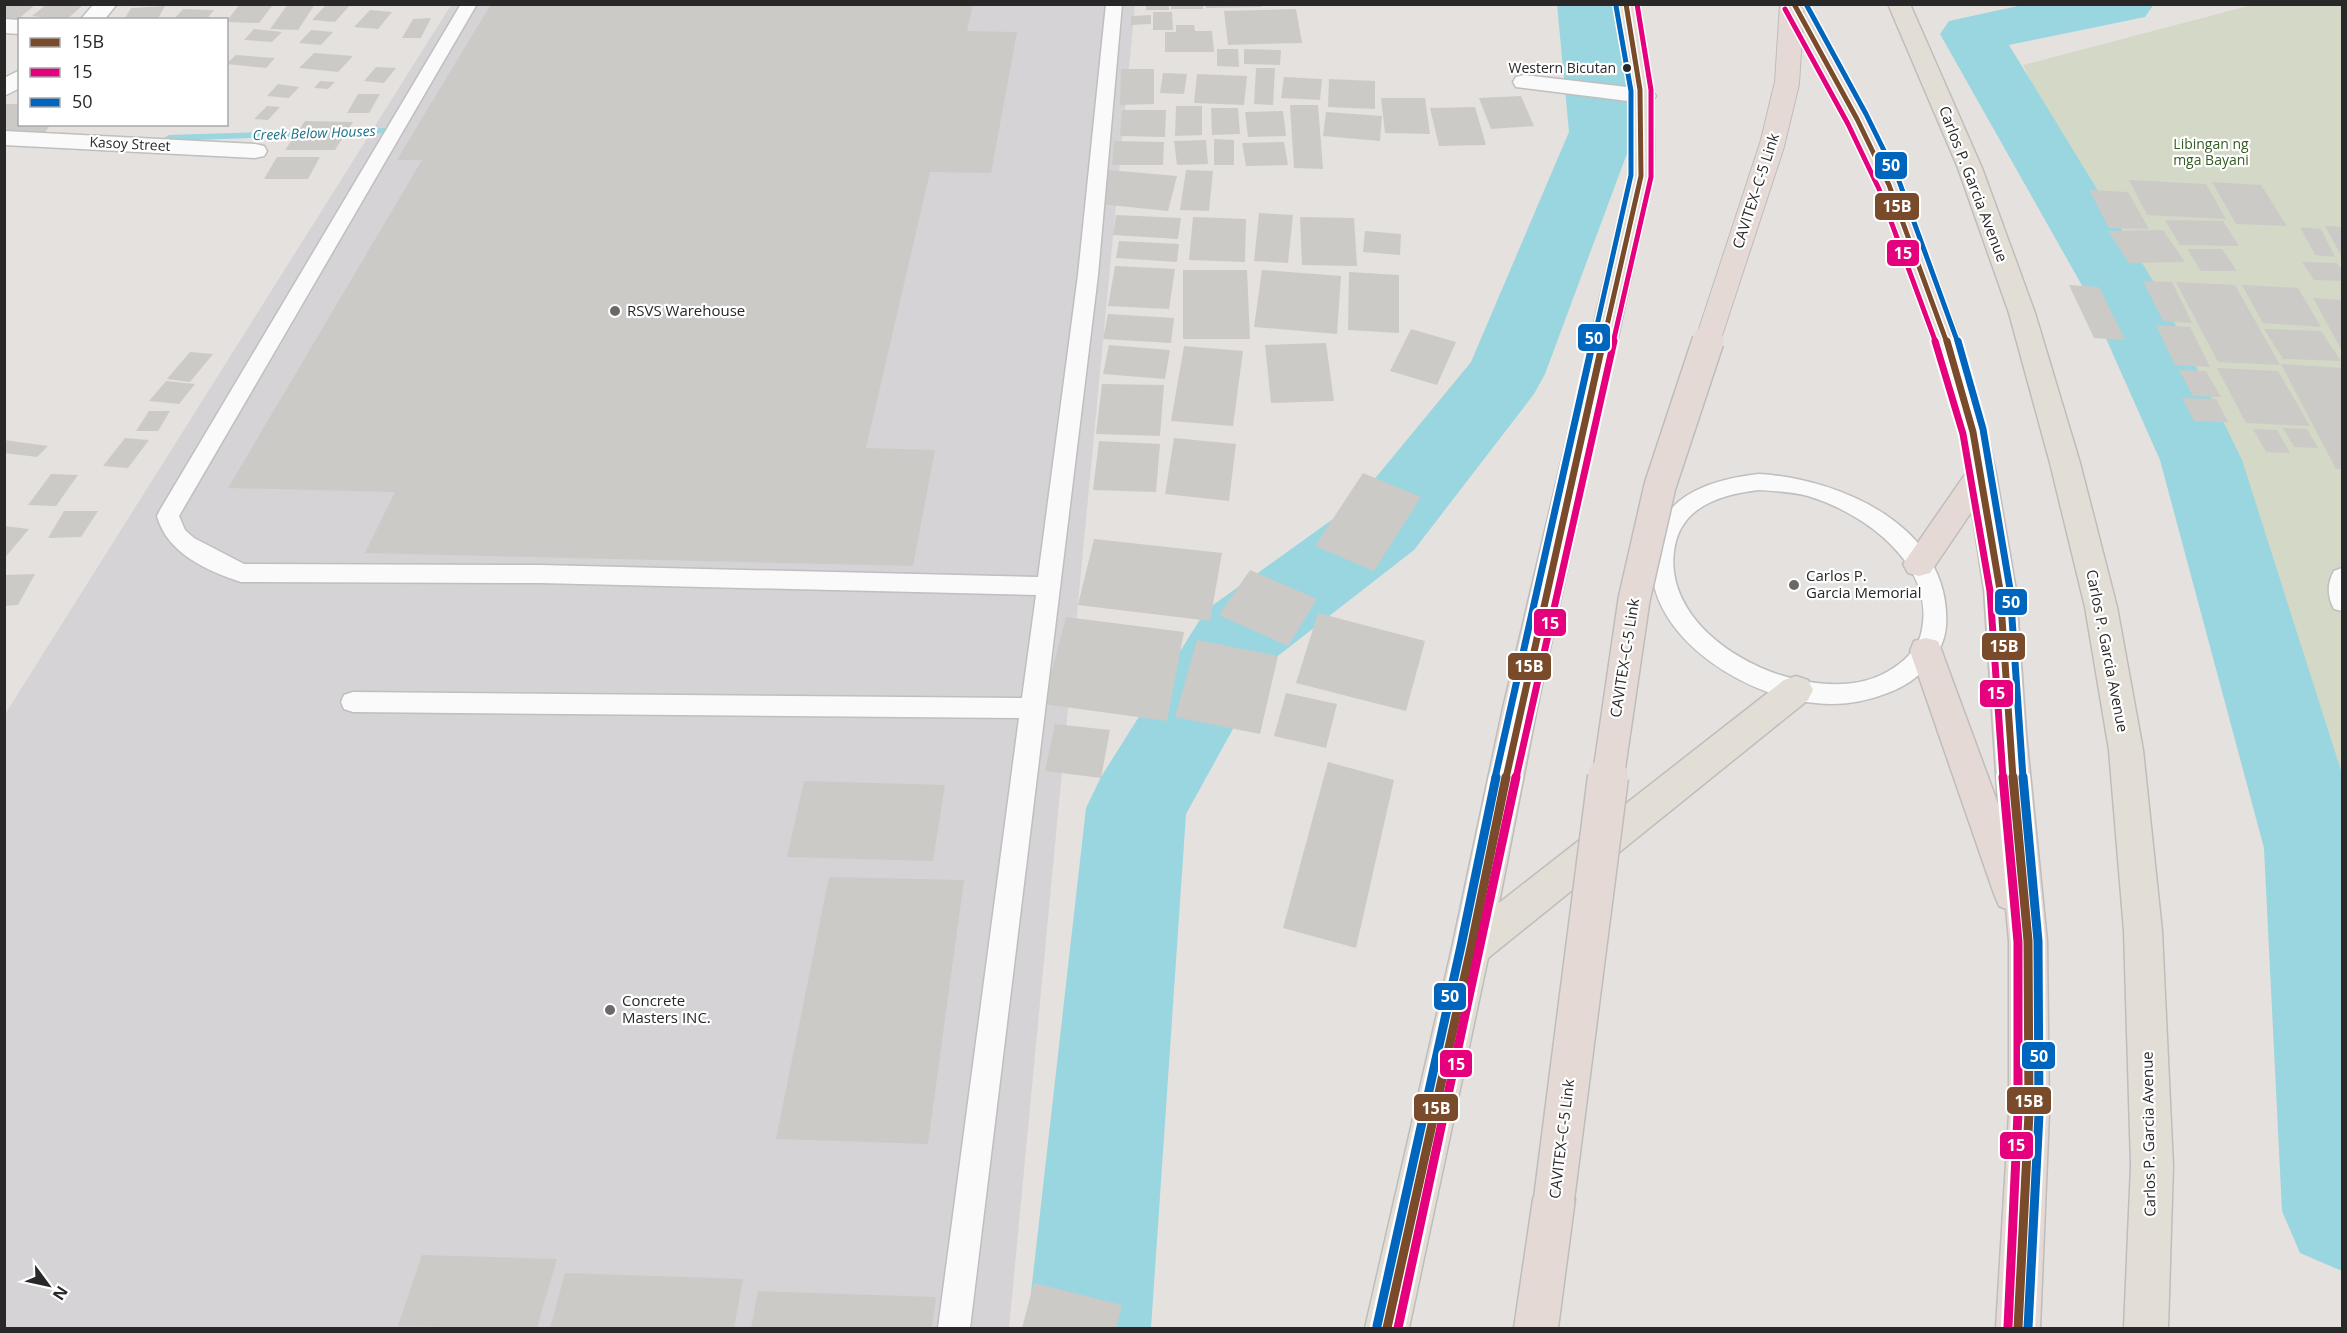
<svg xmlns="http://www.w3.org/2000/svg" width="2347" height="1333" viewBox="0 0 2347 1333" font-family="'Open Sans',sans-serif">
  <rect width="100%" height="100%" fill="#e5e1de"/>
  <path fill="#d5d3d5" d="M 451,5 L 1135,5 L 1009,1328 L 5,1328 L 4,716 Z"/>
  <path fill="#d3d8c7" d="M 2252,5 L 2342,5 L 2342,992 L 2315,779 L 2232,500 L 2023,65 Z"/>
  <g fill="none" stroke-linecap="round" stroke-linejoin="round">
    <path fill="#99d6df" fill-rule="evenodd" d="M 387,128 L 392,131 L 391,133 L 169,141 L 164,138 L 169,135 Z"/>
    <path fill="#99d6df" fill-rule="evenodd" d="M 1557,4 L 1617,4 L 1635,132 L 1545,374 L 1534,394 L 1414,550 L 1270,662 L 1186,814 L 1151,1328 L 1027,1328 L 1086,808 L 1101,777 L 1206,610 L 1354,504 L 1471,362 L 1569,132 Z
      M 2027,4 L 2154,4 L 2145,17 L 2009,45 L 2158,289 L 2242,460 L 2342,774 L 2342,1271 L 2300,1253 L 2282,1211 L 2264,848 L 2160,460 L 2084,289 L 1940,34 L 1949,21 Z"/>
  </g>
  <path fill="#cccac7" d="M 4,4 L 28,4 L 35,5 L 17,20 L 4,19 Z
    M 47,4 L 71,4 L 82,6 L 66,20 L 32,16 Z
    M 288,4 L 315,4 L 298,30 L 270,29 Z
    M 327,4 L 351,4 L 335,22 L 312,20 Z
    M 491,4 L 973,4 L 967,31 L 1017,32 L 991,173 L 930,172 L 866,448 L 935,450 L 913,566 L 365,553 L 395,492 L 228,488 L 422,160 L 397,160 Z
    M 1146,4 L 1169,4 L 1169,10 L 1146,10 Z
    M 1171,4 L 1203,4 L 1203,9 L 1171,9 Z
    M 1205,4 L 1262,4 L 1262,7 L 1206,8 Z
    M 239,5 L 272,6 L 259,23 L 226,22 Z
    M 165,6 L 157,20 L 124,20 L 131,8 Z
    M 183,9 L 214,10 L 206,20 L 173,20 Z
    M 1296,9 L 1302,43 L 1228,45 L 1224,11 Z
    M 370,10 L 392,12 L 378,29 L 354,27 Z
    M 1153,12 L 1172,12 L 1173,30 L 1153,30 Z
    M 1151,15 L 1151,24 L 1131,25 L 1131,16 Z
    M 431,18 L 421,38 L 402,38 L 413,19 Z
    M 1176,25 L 1194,25 L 1195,31 L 1212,31 L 1214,52 L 1165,52 L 1165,32 L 1176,32 Z
    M 254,29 L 282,32 L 272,42 L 244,40 Z
    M 311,30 L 333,32 L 321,45 L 299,43 Z
    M 1217,49 L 1238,49 L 1239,67 L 1217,66 Z
    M 1244,49 L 1281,50 L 1280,65 L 1244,64 Z
    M 314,53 L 353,56 L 338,72 L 299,68 Z
    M 236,55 L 275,58 L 266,68 L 226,64 Z
    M 376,67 L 396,68 L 384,83 L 364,81 Z
    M 1256,68 L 1275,68 L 1273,105 L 1254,104 Z
    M 1121,69 L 1154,69 L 1154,104 L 1120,105 Z
    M 1163,73 L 1187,74 L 1184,94 L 1160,93 Z
    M 1197,74 L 1247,76 L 1244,105 L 1194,103 Z
    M 1284,77 L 1322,79 L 1320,100 L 1281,98 Z
    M 1329,79 L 1375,81 L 1375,109 L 1328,107 Z
    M 320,81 L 335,82 L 328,89 L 314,88 Z
    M 278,84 L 299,87 L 289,98 L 267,96 Z
    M 358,94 L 380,94 L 369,113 L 347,113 Z
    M 1521,96 L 1534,126 L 1491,129 L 1479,98 Z
    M 1381,98 L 1425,98 L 1430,134 L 1385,133 Z
    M 4,104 L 20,104 L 20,124 L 51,124 L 42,136 L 4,134 Z
    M 1290,105 L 1318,105 L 1323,169 L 1294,168 Z
    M 267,106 L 280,107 L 268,120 L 254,119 Z
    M 1176,106 L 1202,106 L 1202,135 L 1175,136 Z
    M 1475,107 L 1486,145 L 1439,146 L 1430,108 Z
    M 1211,108 L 1238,108 L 1240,134 L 1212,135 Z
    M 1122,110 L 1166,110 L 1165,137 L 1120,136 Z
    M 1283,111 L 1286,136 L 1248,137 L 1245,112 Z
    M 1326,112 L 1382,116 L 1380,141 L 1323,136 Z
    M 305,121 L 353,122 L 335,150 L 285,150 Z
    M 1214,139 L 1234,140 L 1234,165 L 1214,165 Z
    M 1206,140 L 1208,164 L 1177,165 L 1174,141 Z
    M 1114,141 L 1164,142 L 1163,165 L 1112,165 Z
    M 1284,142 L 1288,165 L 1246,166 L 1242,143 Z
    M 277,157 L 320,157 L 308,179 L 264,179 Z
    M 1108,170 L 1177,176 L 1168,211 L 1099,204 Z
    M 1186,170 L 1213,171 L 1209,211 L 1180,210 Z
    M 2129,180 L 2206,184 L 2226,219 L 2147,215 Z
    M 2212,182 L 2261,185 L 2287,226 L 2236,224 Z
    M 2089,190 L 2128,192 L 2149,229 L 2109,228 Z
    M 1259,213 L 1293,215 L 1288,263 L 1254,261 Z
    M 1116,215 L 1181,218 L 1178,239 L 1113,235 Z
    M 1193,217 L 1246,219 L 1245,262 L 1189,260 Z
    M 1300,217 L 1354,218 L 1357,266 L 1302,265 Z
    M 2165,220 L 2223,221 L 2239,246 L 2180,245 Z
    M 2325,226 L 2342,227 L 2342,257 Z
    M 2300,227 L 2321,229 L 2335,257 L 2315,255 Z
    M 2163,230 L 2185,262 L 2129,263 L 2108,231 Z
    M 1365,231 L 1401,234 L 1400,255 L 1363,252 Z
    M 1119,241 L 1179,244 L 1177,262 L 1116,258 Z
    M 2187,249 L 2222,249 L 2237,271 L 2201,271 Z
    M 2302,262 L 2337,263 L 2342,270 L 2342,281 L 2314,280 Z
    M 1115,266 L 1175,269 L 1169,309 L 1108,306 Z
    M 1183,270 L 1247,270 L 1250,339 L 1183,339 Z
    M 1262,270 L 1341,276 L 1337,334 L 1254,327 Z
    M 1349,272 L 1399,275 L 1399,333 L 1348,330 Z
    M 2143,281 L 2172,282 L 2192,323 L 2163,321 Z
    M 2176,282 L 2235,285 L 2280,365 L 2218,362 Z
    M 2069,285 L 2099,287 L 2125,340 L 2094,338 Z
    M 2242,285 L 2298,288 L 2321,327 L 2263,323 Z
    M 2313,298 L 2342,300 L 2342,351 Z
    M 1108,314 L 1174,318 L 1171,343 L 1103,339 Z
    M 2156,325 L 2190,327 L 2210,367 L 2175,365 Z
    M 1411,329 L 1456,342 L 1437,385 L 1390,371 Z
    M 2264,329 L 2321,331 L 2341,361 L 2283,359 Z
    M 1326,343 L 1334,401 L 1271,403 L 1265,345 Z
    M 1109,345 L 1170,350 L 1165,379 L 1103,374 Z
    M 1184,346 L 1243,351 L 1233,426 L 1171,421 Z
    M 190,352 L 213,354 L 190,382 L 167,379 Z
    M 2281,364 L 2342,368 L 2342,469 L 2336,469 Z
    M 2217,368 L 2278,371 L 2310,426 L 2246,423 Z
    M 2179,370 L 2206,371 L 2221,397 L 2193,396 Z
    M 166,381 L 195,384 L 179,404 L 149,401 Z
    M 1102,384 L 1164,385 L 1160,436 L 1096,434 Z
    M 2182,398 L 2216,399 L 2228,422 L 2194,421 Z
    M 149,411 L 170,411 L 158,431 L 136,431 Z
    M 2283,428 L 2307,429 L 2318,448 L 2294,447 Z
    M 2253,429 L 2277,430 L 2290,453 L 2266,452 Z
    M 125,438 L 149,440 L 128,468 L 103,466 Z
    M 1174,438 L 1236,444 L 1229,501 L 1165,494 Z
    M 4,440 L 48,446 L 37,457 L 4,453 Z
    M 1099,441 L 1160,444 L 1156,492 L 1093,490 Z
    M 1363,473 L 1421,497 L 1374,571 L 1315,546 Z
    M 51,474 L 78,475 L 56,506 L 28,505 Z
    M 64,511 L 98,511 L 81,537 L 48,538 Z
    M 4,526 L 29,529 L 4,559 Z
    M 1094,539 L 1222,553 L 1210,621 L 1078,605 Z
    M 1250,570 L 1317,599 L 1288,646 L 1219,615 Z
    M 35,574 L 18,605 L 4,606 L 4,575 Z
    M 1318,613 L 1425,641 L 1406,711 L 1296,683 Z
    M 1066,617 L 1184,632 L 1167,721 L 1043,704 Z
    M 1197,640 L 1278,656 L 1260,734 L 1175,717 Z
    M 1286,693 L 1337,704 L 1326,748 L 1274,736 Z
    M 1055,724 L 1110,730 L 1101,778 L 1045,771 Z
    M 1328,762 L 1394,780 L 1356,948 L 1283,928 Z
    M 804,781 L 945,785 L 933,861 L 787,857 Z
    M 829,877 L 964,880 L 928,1144 L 776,1139 Z
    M 422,1255 L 557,1259 L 537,1328 L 398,1326 Z
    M 565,1273 L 743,1279 L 734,1328 L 550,1328 Z
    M 1034,1283 L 1122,1305 L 1116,1328 L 1022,1328 Z
    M 758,1291 L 936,1297 L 932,1328 L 751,1328 Z"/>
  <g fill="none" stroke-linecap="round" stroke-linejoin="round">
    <g stroke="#bfbfbf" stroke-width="3">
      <path id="lane" d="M 461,4 L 477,4 L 179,516 L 185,530 L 194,538 L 244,564 L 540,565 L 1038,577 L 1078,275 L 1106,4 L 1122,4 L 1098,275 L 970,1328 L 938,1328 L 1019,718 L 353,712 L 344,709 L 341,702 L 344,695 L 353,692 L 1022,698 L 1036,595 L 540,583 L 241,582 C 207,571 167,553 157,516 L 160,510 Z
        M 1759,474 C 1841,479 1952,527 1946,626 C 1944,656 1917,682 1890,692 C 1865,702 1841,706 1815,703 C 1739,696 1630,626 1655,538 C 1668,492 1716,479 1759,474 ZM 1759,490 C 1775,491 1793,492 1808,496 C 1865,513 1938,566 1921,634 C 1916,653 1898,667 1881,675 C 1804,711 1651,636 1676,541 C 1686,504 1725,494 1759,490 Z
        M 2342,568 L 2342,611 L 2334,609 C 2327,596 2327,583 2334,571 Z"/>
    </g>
    <g stroke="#bfbfbf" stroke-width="3">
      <path id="street" d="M 94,4 L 117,4 L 104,20 L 80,20 Z
        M 4,19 L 20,20 L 20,34 L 4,33 Z
        M 20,70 L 20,88 L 4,96 L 4,78 Z
        M 1524,75 L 1644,89 L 1652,91 L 1656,96 L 1652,101 L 1644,103 L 1516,87 L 1513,82 L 1516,77 Z
        M 4,131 L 255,144 L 264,146 L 267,151 L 264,156 L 255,158 L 4,145 Z"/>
    </g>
    <g stroke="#bebdbc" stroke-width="3">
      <path id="primary" d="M 1615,4 L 1637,4 C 1651,62 1656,117 1653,176 L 1537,708 L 1499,903 L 1784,680 L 1796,676 L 1808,680 L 1813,690 L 1808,700 L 1488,958 L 1409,1328 L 1365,1328 L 1452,948 L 1503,708 L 1629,176 C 1633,117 1628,62 1615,4 Z
        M 1888,4 L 1910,4 L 1982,168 L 2035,313 L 2080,463 L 2117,607 L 2143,750 L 2162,931 L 2173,1166 L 2168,1328 L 2124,1328 L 2131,1166 L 2124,931 L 2109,750 L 2085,607 L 2050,463 L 2009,313 L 1958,168 Z"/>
    </g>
    <g stroke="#bebdbc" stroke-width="3">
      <path id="highway" d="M 1783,4 L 1805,4 L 1869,119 L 1901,185 L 1962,345 L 1987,432 L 1996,474 L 2016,590 L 2026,733 L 2047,941 L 2049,1113 L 2040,1328 L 1996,1328 L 2009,1113 L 2009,941 L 2006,909 L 1999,906 L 1994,894 L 1910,651 L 1914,641 L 1926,638 L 1938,641 L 1998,804 L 1984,590 L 1972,511 L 1930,573 L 1919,576 L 1908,573 L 1903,564 L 1966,473 L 1959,432 L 1934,345 L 1877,185 L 1845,119 Z
        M 1554,1178 L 1569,1184 L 1575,1199 L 1558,1328 L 1514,1328 L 1533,1199 L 1539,1184 Z"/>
    </g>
    <use href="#lane" fill="#fbfafa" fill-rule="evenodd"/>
    <use href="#street" fill="#fbfafa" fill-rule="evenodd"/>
    <use href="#primary" fill="#e3ded5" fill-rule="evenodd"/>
    <use href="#highway" fill="#e5d9d5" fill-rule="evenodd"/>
    <g stroke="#bebdbc" stroke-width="26" stroke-linecap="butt">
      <path id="highway-bridge-far2" d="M 1707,343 L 1772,145 L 1787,83 L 1792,4"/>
    </g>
    <g stroke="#bebdbc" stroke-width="34" stroke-linecap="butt">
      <path id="highway-bridge-far1" d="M 1608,778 L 1634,600 L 1660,486 L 1708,341"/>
    </g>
    <g stroke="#bebdbc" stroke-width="43" stroke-linecap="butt">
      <path id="highway-bridge" d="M 1554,1199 L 1608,777"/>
    </g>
    <use href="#highway-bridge-far2" stroke="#e5d9d5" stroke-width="24"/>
    <use href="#highway-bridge-far1" stroke="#e5d9d5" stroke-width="31"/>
    <use href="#highway-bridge" stroke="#e5d9d5" stroke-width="40"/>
    <g stroke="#fff" stroke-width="8">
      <path id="bus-1-far2" d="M 1794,4 L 1857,119 L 1889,185 L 1947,343
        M 1603,343 L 1641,176 L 1640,90 L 1626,4"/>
    </g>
    <g stroke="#fff" stroke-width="11">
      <path id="bus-1-far1" d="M 1947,341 L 1973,432 L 2000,590 L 2013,778
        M 1506,778 L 1603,341"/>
    </g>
    <g stroke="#fff" stroke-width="14">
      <path id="bus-1" d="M 2013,777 L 2028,941 L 2029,1113 L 2018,1328
        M 1387,1328 L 1471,948 L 1506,777"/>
    </g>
    <g stroke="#fff" stroke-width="8">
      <path id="bus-2-far2" d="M 1785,9 L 1848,124 L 1879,189 L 1936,343
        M 1613,343 L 1651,177 L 1651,90 L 1637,4"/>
    </g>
    <g stroke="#fff" stroke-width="11">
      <path id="bus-2-far1" d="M 1935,341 L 1963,434 L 1990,591 L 2003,778
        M 1516,778 L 1614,341"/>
    </g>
    <g stroke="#fff" stroke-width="14">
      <path id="bus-2" d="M 2003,777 L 2018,942 L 2018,1113 L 2008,1327
        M 1398,1328 L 1516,777"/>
    </g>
    <g stroke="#fff" stroke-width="8">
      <path id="bus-3-far2" d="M 1806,4 L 1866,114 L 1899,181 L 1958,343
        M 1593,343 L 1631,175 L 1631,91 L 1616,6"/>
    </g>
    <g stroke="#fff" stroke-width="11">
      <path id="bus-3-far1" d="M 1958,341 L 1983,429 L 2010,589 L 2023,778
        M 1495,778 L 1593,341"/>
    </g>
    <g stroke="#fff" stroke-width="14">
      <path id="bus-3" d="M 2023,777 L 2038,941 L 2039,1114 L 2028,1328
        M 1377,1326 L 1461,946 L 1496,777"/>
    </g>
    <use href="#bus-1-far2" stroke="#7a4b2a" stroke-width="5"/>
    <use href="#bus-1-far1" stroke="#7a4b2a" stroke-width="7"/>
    <use href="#bus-1" stroke="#7a4b2a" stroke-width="9"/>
    <use href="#bus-2-far2" stroke="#e5007d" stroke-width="5"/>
    <use href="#bus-2-far1" stroke="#e5007d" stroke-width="7"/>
    <use href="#bus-2" stroke="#e5007d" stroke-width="9"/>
    <use href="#bus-3-far2" stroke="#0065bd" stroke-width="5"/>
    <use href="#bus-3-far1" stroke="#0065bd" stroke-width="7"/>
    <use href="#bus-3" stroke="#0065bd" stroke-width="9"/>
  </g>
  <circle fill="#282828" stroke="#fff" stroke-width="2" cx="1627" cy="68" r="5"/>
  <g fill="#6a6968" stroke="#fff" stroke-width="2">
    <circle cx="615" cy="311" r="6"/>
    <circle cx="1794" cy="585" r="6"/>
    <circle cx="610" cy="1010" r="6"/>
  </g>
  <g text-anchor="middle" stroke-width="4.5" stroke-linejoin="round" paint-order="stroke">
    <g font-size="14" fill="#282828" stroke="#fff" text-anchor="end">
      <text x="1616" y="73">Western Bicutan</text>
    </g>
    <g font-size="14" font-style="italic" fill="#1c7087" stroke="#fff">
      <text transform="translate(314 133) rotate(-2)" y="5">Creek Below Houses</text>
    </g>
    <g font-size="14" fill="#282828" stroke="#fff">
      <text transform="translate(130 144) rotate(3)" y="5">Kasoy Street</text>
    </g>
    <g font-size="14" fill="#345b21" stroke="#fff">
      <text x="2211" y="149">Libingan ng<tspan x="2211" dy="16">mga Bayani</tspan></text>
    </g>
    <g font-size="15" fill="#282828" stroke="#fff">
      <text transform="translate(1973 184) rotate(69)" y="5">Carlos P. Garcia Avenue</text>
      <text transform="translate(1756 191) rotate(-72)" y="5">CAVITEX–C-5 Link</text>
      <text transform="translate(2107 651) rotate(79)" y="5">Carlos P. Garcia Avenue</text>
      <text transform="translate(1625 658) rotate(-81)" y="5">CAVITEX–C-5 Link</text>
      <text transform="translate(2149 1134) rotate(-91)" y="5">Carlos P. Garcia Avenue</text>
      <text transform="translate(1562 1139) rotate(-83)" y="5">CAVITEX–C-5 Link</text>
    </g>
    <g font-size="15" fill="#282828" stroke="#fff" text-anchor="start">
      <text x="627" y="316">RSVS Warehouse</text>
      <text x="1806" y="581">Carlos P.<tspan x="1806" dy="17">Garcia Memorial</tspan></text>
      <text x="622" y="1006">Concrete<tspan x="622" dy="17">Masters INC.</tspan></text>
    </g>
  </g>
  <g stroke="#fff" stroke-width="2">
    <rect x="1874" y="151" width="34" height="29" rx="6" fill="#0065bd"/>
    <rect x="1874" y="192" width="46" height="29" rx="6" fill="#7a4b2a"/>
    <rect x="1886" y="239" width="34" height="28" rx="6" fill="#e5007d"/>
    <rect x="1577" y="323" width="34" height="29" rx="6" fill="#0065bd"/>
    <rect x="1994" y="588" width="34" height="28" rx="6" fill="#0065bd"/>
    <rect x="1533" y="608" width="34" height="29" rx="6" fill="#e5007d"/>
    <rect x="1981" y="632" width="45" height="29" rx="6" fill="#7a4b2a"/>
    <rect x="1507" y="652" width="45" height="29" rx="6" fill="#7a4b2a"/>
    <rect x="1979" y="679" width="35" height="29" rx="6" fill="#e5007d"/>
    <rect x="1433" y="982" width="34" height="29" rx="6" fill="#0065bd"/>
    <rect x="2021" y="1041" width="35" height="29" rx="6" fill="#0065bd"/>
    <rect x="1439" y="1049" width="34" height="29" rx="6" fill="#e5007d"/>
    <rect x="2006" y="1086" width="46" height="29" rx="6" fill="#7a4b2a"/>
    <rect x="1413" y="1093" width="46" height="29" rx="6" fill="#7a4b2a"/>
    <rect x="1999" y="1131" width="35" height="29" rx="6" fill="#e5007d"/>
  </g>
  <g font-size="16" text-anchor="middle" font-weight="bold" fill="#fff">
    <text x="1891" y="171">50</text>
    <text x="1897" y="212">15B</text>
    <text x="1903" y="259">15</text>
    <text x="1594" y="344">50</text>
    <text x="2011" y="608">50</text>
    <text x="1550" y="629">15</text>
    <text x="2004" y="652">15B</text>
    <text x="1529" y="672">15B</text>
    <text x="1996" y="699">15</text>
    <text x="1450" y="1002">50</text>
    <text x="2039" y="1062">50</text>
    <text x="1456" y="1070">15</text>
    <text x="2029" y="1107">15B</text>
    <text x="1436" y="1114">15B</text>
    <text x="2016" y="1151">15</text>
  </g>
  <rect width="2347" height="1333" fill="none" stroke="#282828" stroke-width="12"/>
  <rect x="18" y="18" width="210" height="108" fill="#ffffff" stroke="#a9a9a9" stroke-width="1.5"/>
  <rect x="30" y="38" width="30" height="9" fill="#7a4b2a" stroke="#a9a9a9" stroke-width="1.5"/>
  <text x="72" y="48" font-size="18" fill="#282828">15B</text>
  <rect x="30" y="68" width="30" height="9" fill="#e5007d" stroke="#a9a9a9" stroke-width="1.5"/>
  <text x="72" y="78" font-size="18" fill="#282828">15</text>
  <rect x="30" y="98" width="30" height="9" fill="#0065bd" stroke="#a9a9a9" stroke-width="1.5"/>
  <text x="72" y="108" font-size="18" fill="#282828">50</text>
  <g transform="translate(48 1285) rotate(123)" stroke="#ffffff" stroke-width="4.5" paint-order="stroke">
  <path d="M0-4.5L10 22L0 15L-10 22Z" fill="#282828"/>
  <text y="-9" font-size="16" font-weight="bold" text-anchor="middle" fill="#282828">N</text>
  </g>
</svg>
